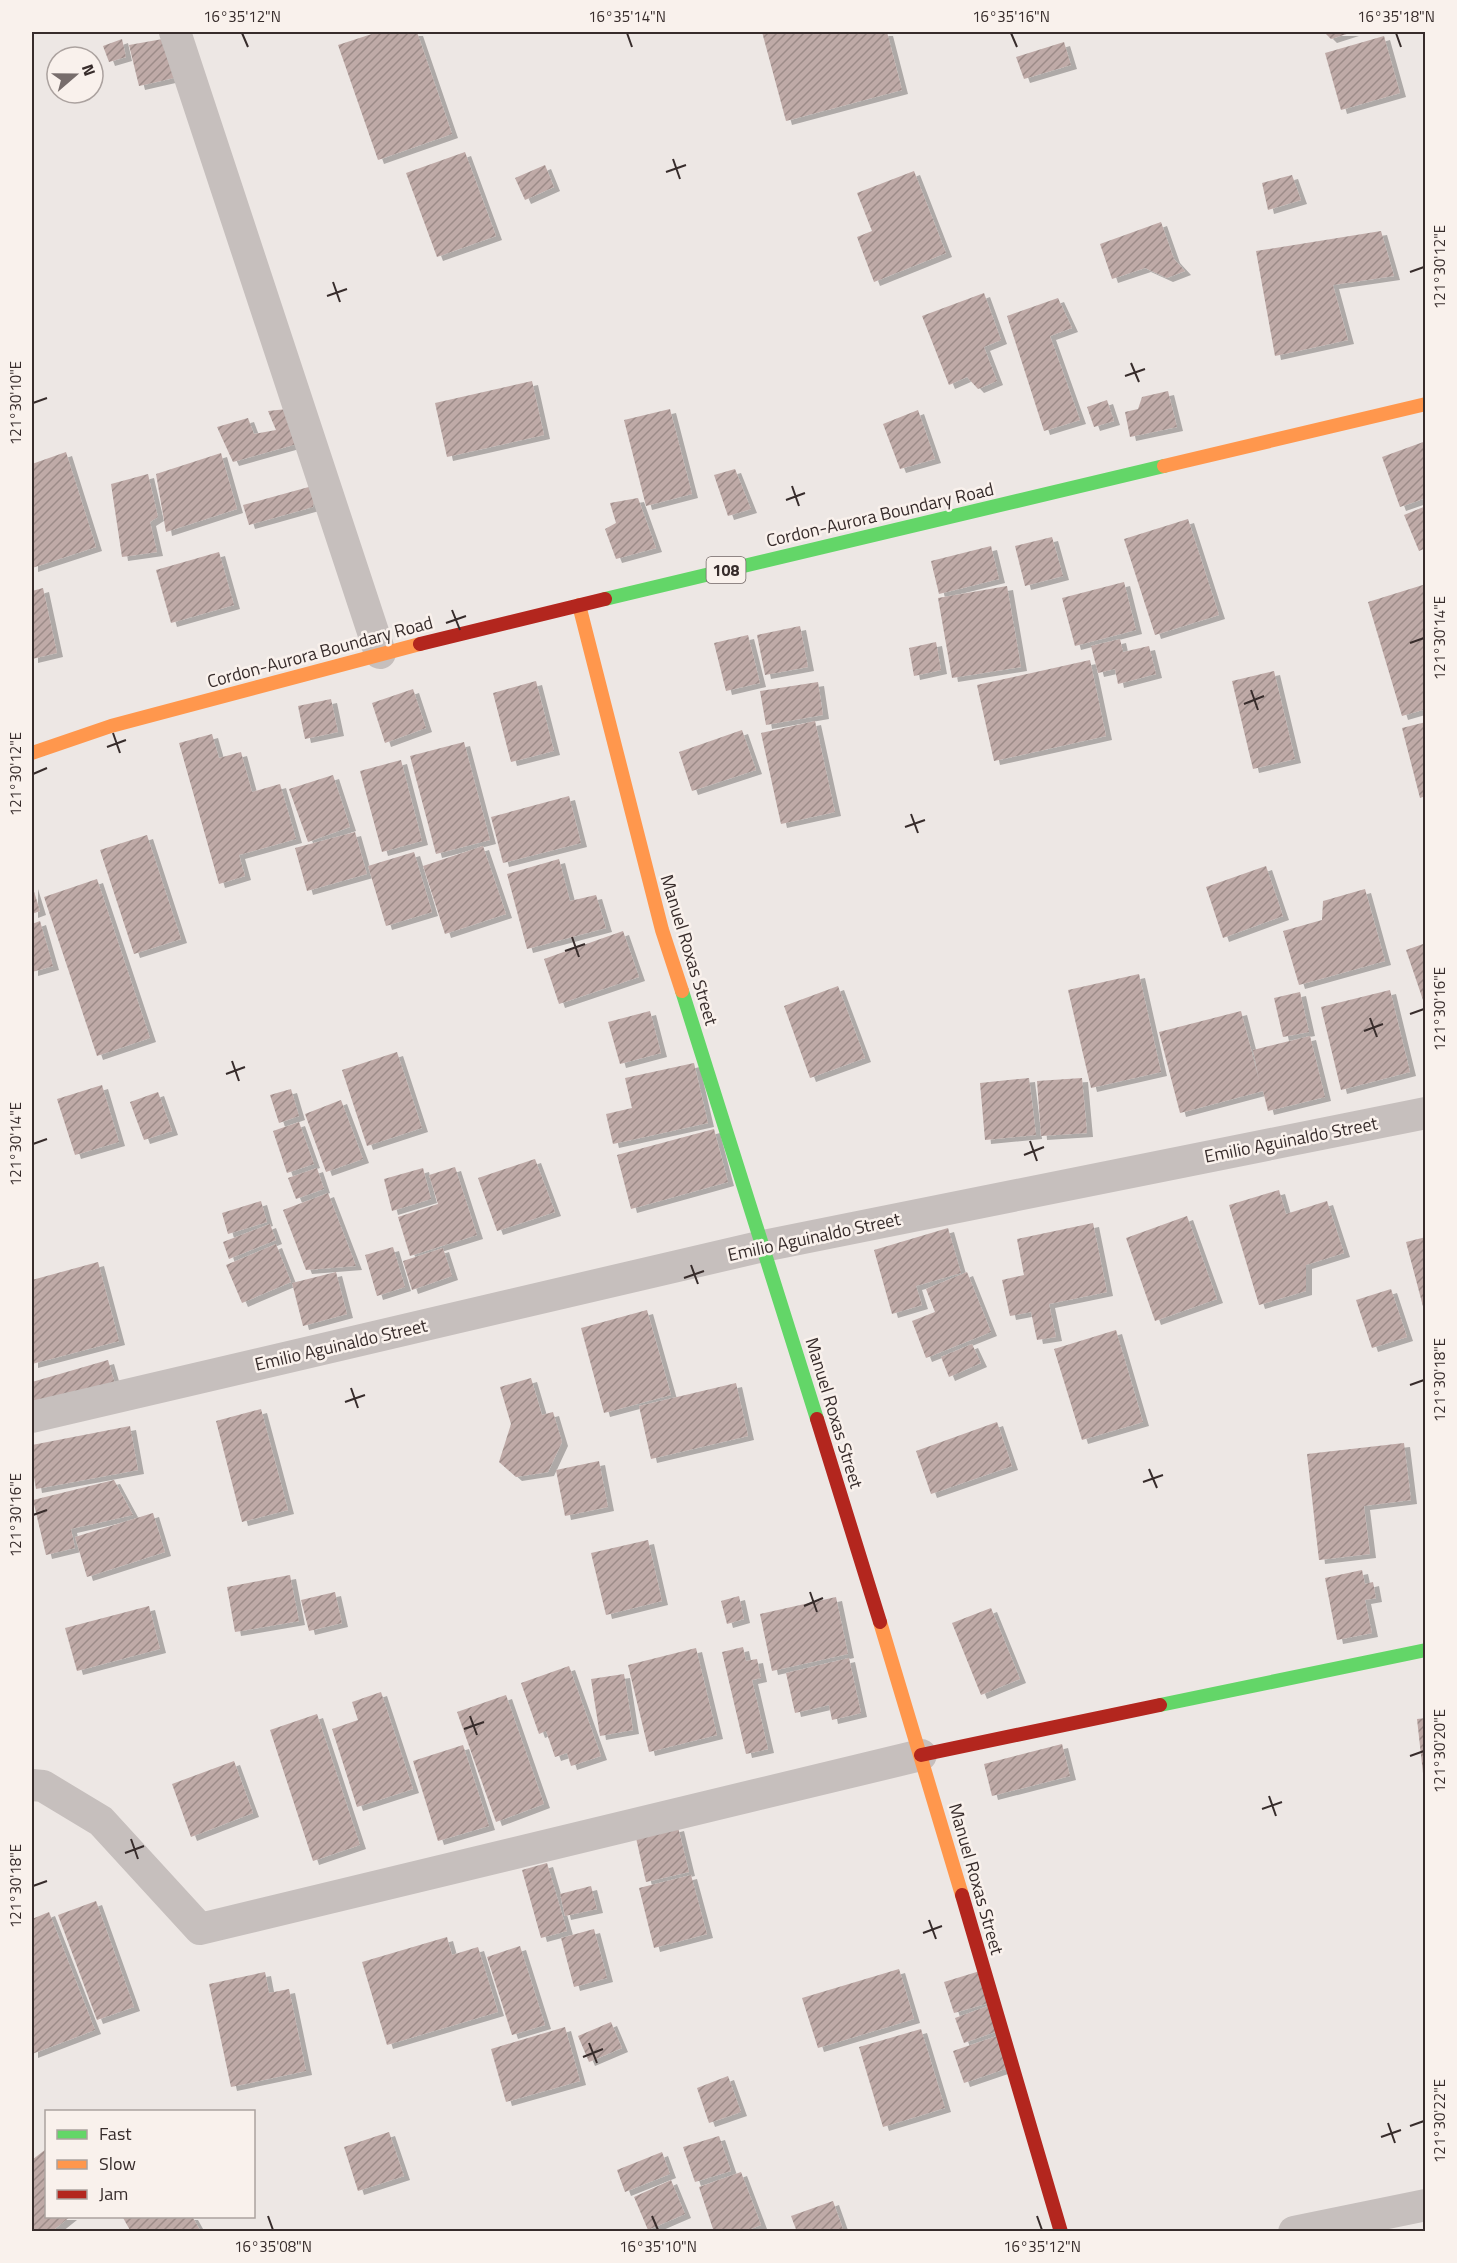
<svg xmlns="http://www.w3.org/2000/svg" width="1457" height="2263" viewBox="0 0 1457 2263" font-family="'Titillium Web',sans-serif">
  <defs>
    <pattern id="building-hatch" width="6" height="6" patternUnits="userSpaceOnUse" patternTransform="scale(1.5)"><rect width="6" height="6" fill="#bfaaa7"/><path d="M-1 1l2-2M0 6l6-6M5 7l2-2" fill="none" stroke="#9c8b88"/></pattern>
    <filter id="shadow"><feDropShadow dx="6" dy="4" stdDeviation="0" flood-color="#0004"/></filter>
  </defs>
  <rect width="100%" height="100%" fill="#ede7e4"/>
  <path fill="url(#building-hatch)" filter="url(#shadow)" d="M 378,32 L 417,32 L 452,134 L 378,160 L 338,45 Z
    M 762,32 L 887,32 L 902,90 L 786,121 Z
    M 1324,32 L 1353,32 L 1331,39 Z
    M 1384,36 L 1400,93 L 1341,110 L 1325,53 Z
    M 174,37 L 187,75 L 139,86 L 129,45 Z
    M 122,39 L 126,57 L 109,62 L 103,46 Z
    M 1064,42 L 1071,65 L 1024,79 L 1016,57 Z
    M 465,152 L 496,236 L 437,257 L 406,173 Z
    M 545,165 L 554,187 L 525,200 L 515,178 Z
    M 914,171 L 946,253 L 874,282 L 857,237 L 872,231 L 857,193 Z
    M 1292,175 L 1301,200 L 1268,210 L 1262,183 Z
    M 1161,222 L 1174,259 L 1185,271 L 1167,278 L 1145,268 L 1112,279 L 1100,244 Z
    M 1381,231 L 1394,276 L 1333,285 L 1348,340 L 1275,356 L 1256,251 Z
    M 984,293 L 1001,340 L 984,347 L 997,381 L 978,389 L 967,377 L 949,385 L 922,316 Z
    M 1058,298 L 1072,328 L 1050,336 L 1080,420 L 1044,431 L 1007,316 Z
    M 532,381 L 544,435 L 447,457 L 435,403 Z
    M 1168,391 L 1177,427 L 1130,437 L 1125,412 L 1138,409 L 1142,397 Z
    M 1107,400 L 1114,421 L 1094,427 L 1087,407 Z
    M 287,409 L 297,444 L 233,462 L 217,427 L 248,418 L 254,434 L 276,430 L 268,411 Z
    M 670,409 L 692,494 L 646,506 L 624,420 Z
    M 918,410 L 935,459 L 900,469 L 883,424 Z
    M 1426,441 L 1426,498 L 1400,507 L 1382,457 Z
    M 66,452 L 96,547 L 32,568 L 32,464 Z
    M 221,453 L 237,509 L 166,532 L 156,474 Z
    M 735,469 L 751,509 L 728,516 L 714,475 Z
    M 148,474 L 158,517 L 150,522 L 157,552 L 122,557 L 111,484 Z
    M 316,485 L 313,507 L 249,525 L 243,505 Z
    M 638,498 L 656,548 L 616,559 L 605,529 L 616,523 L 610,503 Z
    M 1426,506 L 1426,548 L 1419,551 L 1404,515 Z
    M 1188,519 L 1219,615 L 1155,635 L 1124,539 Z
    M 1052,537 L 1063,576 L 1025,586 L 1015,546 Z
    M 991,546 L 999,579 L 939,594 L 931,561 Z
    M 219,552 L 234,605 L 171,623 L 156,570 Z
    M 1124,582 L 1136,630 L 1075,646 L 1062,598 Z
    M 1426,584 L 1426,709 L 1402,716 L 1368,602 Z
    M 1007,586 L 1021,667 L 952,678 L 938,598 Z
    M 43,588 L 57,653 L 32,659 L 32,591 Z
    M 800,626 L 808,667 L 765,675 L 757,635 Z
    M 748,635 L 760,683 L 726,691 L 714,643 Z
    M 1120,639 L 1123,652 L 1149,646 L 1156,674 L 1118,684 L 1115,669 L 1098,673 L 1091,646 Z
    M 936,642 L 941,670 L 914,676 L 909,648 Z
    M 1090,660 L 1106,736 L 994,761 L 977,685 Z
    M 1274,671 L 1295,759 L 1253,769 L 1232,681 Z
    M 536,681 L 554,751 L 511,762 L 493,693 Z
    M 818,682 L 823,715 L 766,725 L 760,691 Z
    M 413,689 L 426,728 L 385,743 L 372,703 Z
    M 331,699 L 338,732 L 305,739 L 298,706 Z
    M 815,721 L 835,812 L 781,824 L 761,733 Z
    M 1426,722 L 1426,796 L 1420,798 L 1402,728 Z
    M 742,730 L 756,770 L 692,791 L 679,752 Z
    M 212,734 L 219,758 L 241,752 L 252,792 L 280,784 L 296,839 L 239,855 L 245,876 L 219,884 L 179,743 Z
    M 464,742 L 490,840 L 436,854 L 410,756 Z
    M 401,760 L 422,841 L 382,852 L 360,771 Z
    M 333,775 L 350,827 L 308,842 L 289,789 Z
    M 569,796 L 581,843 L 503,863 L 491,817 Z
    M 355,832 L 367,874 L 307,891 L 295,848 Z
    M 147,835 L 181,939 L 134,954 L 100,850 Z
    M 483,846 L 506,914 L 445,934 L 423,866 Z
    M 414,852 L 432,912 L 386,926 L 368,866 Z
    M 559,859 L 570,901 L 596,895 L 606,928 L 527,949 L 507,874 Z
    M 1266,866 L 1283,916 L 1223,938 L 1206,887 Z
    M 97,879 L 150,1038 L 97,1056 L 44,897 Z
    M 32,885 L 40,911 L 32,914 Z
    M 1365,889 L 1385,961 L 1299,985 L 1283,931 L 1322,920 L 1323,901 Z
    M 40,921 L 53,966 L 32,972 L 32,924 Z
    M 623,931 L 639,977 L 559,1004 L 544,959 Z
    M 1426,943 L 1426,1006 L 1425,1006 L 1406,950 Z
    M 1139,974 L 1161,1072 L 1091,1088 L 1068,990 Z
    M 838,986 L 865,1058 L 810,1078 L 784,1006 Z
    M 1390,990 L 1410,1072 L 1341,1090 L 1321,1007 Z
    M 1300,992 L 1309,1032 L 1283,1037 L 1274,998 Z
    M 650,1011 L 661,1053 L 620,1064 L 608,1022 Z
    M 1241,1011 L 1259,1080 L 1253,1050 L 1310,1036 L 1325,1097 L 1268,1111 L 1263,1091 L 1180,1113 L 1159,1032 Z
    M 397,1052 L 422,1128 L 367,1146 L 342,1070 Z
    M 694,1063 L 708,1123 L 613,1144 L 606,1114 L 632,1108 L 625,1078 Z
    M 1029,1078 L 1036,1135 L 985,1140 L 980,1083 Z
    M 1082,1078 L 1087,1133 L 1041,1136 L 1037,1081 Z
    M 102,1085 L 119,1142 L 75,1155 L 57,1099 Z
    M 291,1089 L 299,1116 L 279,1123 L 270,1095 Z
    M 158,1092 L 172,1131 L 144,1140 L 130,1102 Z
    M 341,1100 L 363,1159 L 326,1172 L 305,1114 Z
    M 299,1122 L 314,1164 L 287,1173 L 273,1131 Z
    M 714,1129 L 728,1182 L 631,1209 L 617,1155 Z
    M 535,1159 L 555,1212 L 497,1231 L 478,1178 Z
    M 455,1167 L 477,1235 L 410,1256 L 398,1217 L 438,1204 L 429,1175 Z
    M 317,1168 L 324,1189 L 296,1199 L 288,1178 Z
    M 423,1168 L 431,1199 L 392,1211 L 384,1179 Z
    M 1279,1190 L 1286,1214 L 1327,1201 L 1344,1253 L 1306,1265 L 1306,1291 L 1259,1305 L 1229,1205 Z
    M 328,1193 L 356,1266 L 306,1270 L 283,1210 Z
    M 261,1201 L 267,1222 L 228,1234 L 222,1213 Z
    M 1187,1216 L 1217,1299 L 1155,1321 L 1126,1238 Z
    M 1093,1223 L 1107,1292 L 1049,1304 L 1056,1337 L 1037,1340 L 1031,1312 L 1010,1316 L 1002,1280 L 1024,1275 L 1017,1239 Z
    M 270,1224 L 276,1240 L 229,1259 L 223,1242 Z
    M 948,1228 L 961,1273 L 916,1286 L 922,1305 L 892,1314 L 874,1250 Z
    M 1426,1237 L 1426,1314 L 1425,1314 L 1406,1242 Z
    M 276,1244 L 291,1282 L 242,1303 L 226,1265 Z
    M 393,1247 L 405,1287 L 377,1296 L 365,1255 Z
    M 443,1248 L 452,1276 L 412,1290 L 403,1261 Z
    M 98,1262 L 119,1341 L 32,1364 L 32,1280 Z
    M 336,1272 L 347,1314 L 303,1326 L 292,1283 Z
    M 967,1272 L 991,1332 L 926,1358 L 912,1321 L 935,1312 L 926,1289 Z
    M 1391,1289 L 1407,1337 L 1372,1348 L 1356,1300 Z
    M 647,1310 L 671,1395 L 604,1413 L 581,1328 Z
    M 1116,1330 L 1143,1422 L 1082,1440 L 1054,1349 Z
    M 972,1344 L 981,1363 L 949,1377 L 941,1357 Z
    M 108,1360 L 115,1384 L 32,1408 L 32,1382 Z
    M 531,1378 L 542,1415 L 553,1412 L 562,1442 L 548,1472 L 516,1477 L 499,1462 L 511,1424 L 500,1387 Z
    M 736,1383 L 748,1436 L 651,1459 L 639,1406 Z
    M 261,1409 L 288,1510 L 242,1522 L 216,1421 Z
    M 997,1422 L 1012,1466 L 931,1494 L 916,1451 Z
    M 130,1426 L 138,1470 L 36,1489 L 32,1465 L 32,1445 Z
    M 1404,1443 L 1411,1500 L 1364,1506 L 1370,1554 L 1319,1560 L 1307,1454 Z
    M 599,1461 L 608,1507 L 565,1516 L 556,1470 Z
    M 114,1480 L 133,1515 L 71,1529 L 75,1548 L 46,1555 L 33,1500 Z
    M 153,1513 L 165,1552 L 87,1577 L 75,1537 Z
    M 648,1540 L 662,1601 L 606,1615 L 591,1553 Z
    M 1362,1570 L 1365,1584 L 1373,1582 L 1376,1598 L 1365,1600 L 1372,1633 L 1337,1640 L 1325,1578 Z
    M 290,1575 L 299,1621 L 235,1632 L 227,1587 Z
    M 335,1592 L 342,1623 L 309,1631 L 301,1600 Z
    M 739,1596 L 744,1619 L 727,1624 L 721,1601 Z
    M 836,1597 L 848,1654 L 772,1671 L 760,1614 Z
    M 149,1606 L 160,1649 L 77,1671 L 65,1628 Z
    M 991,1608 L 1020,1679 L 981,1695 L 952,1623 Z
    M 743,1647 L 746,1661 L 757,1659 L 761,1678 L 752,1680 L 768,1749 L 746,1754 L 722,1652 Z
    M 696,1648 L 717,1735 L 649,1752 L 628,1665 Z
    M 849,1658 L 861,1713 L 832,1720 L 829,1705 L 795,1713 L 786,1673 Z
    M 569,1666 L 601,1756 L 571,1766 L 567,1753 L 555,1757 L 546,1731 L 539,1734 L 521,1683 Z
    M 624,1674 L 633,1730 L 600,1736 L 591,1679 Z
    M 381,1692 L 413,1789 L 357,1807 L 332,1729 L 358,1720 L 352,1702 Z
    M 506,1695 L 544,1804 L 496,1822 L 457,1712 Z
    M 317,1714 L 360,1845 L 313,1861 L 270,1730 Z
    M 1426,1718 L 1426,1782 L 1424,1782 L 1417,1719 Z
    M 1062,1744 L 1070,1776 L 992,1796 L 984,1764 Z
    M 463,1745 L 489,1826 L 438,1841 L 413,1761 Z
    M 234,1761 L 253,1813 L 191,1837 L 172,1784 Z
    M 678,1827 L 689,1872 L 646,1882 L 636,1838 Z
    M 547,1863 L 567,1931 L 541,1938 L 522,1870 Z
    M 691,1875 L 707,1934 L 654,1948 L 639,1888 Z
    M 591,1886 L 597,1909 L 565,1916 L 560,1894 Z
    M 96,1901 L 134,2007 L 97,2020 L 58,1915 Z
    M 49,1912 L 95,2030 L 32,2054 L 32,1919 Z
    M 594,1929 L 607,1978 L 574,1987 L 561,1938 Z
    M 447,1937 L 452,1955 L 478,1947 L 498,2012 L 387,2045 L 362,1962 Z
    M 520,1946 L 545,2025 L 512,2035 L 487,1957 Z
    M 899,1969 L 914,2019 L 818,2048 L 802,1998 Z
    M 980,1971 L 989,2003 L 954,2013 L 944,1982 Z
    M 265,1972 L 269,1993 L 289,1989 L 306,2071 L 231,2087 L 209,1984 Z
    M 988,2006 L 998,2031 L 964,2043 L 955,2018 Z
    M 611,2022 L 622,2048 L 589,2062 L 578,2036 Z
    M 565,2027 L 580,2081 L 506,2102 L 491,2049 Z
    M 921,2029 L 945,2108 L 883,2127 L 859,2047 Z
    M 997,2036 L 1008,2068 L 964,2083 L 953,2051 Z
    M 728,2076 L 741,2112 L 709,2123 L 697,2088 Z
    M 389,2132 L 404,2176 L 358,2191 L 344,2147 Z
    M 719,2136 L 731,2171 L 695,2182 L 683,2147 Z
    M 46,2149 L 46,2216 L 71,2216 L 51,2232 L 32,2232 L 32,2160 Z
    M 662,2152 L 670,2174 L 625,2192 L 617,2170 Z
    M 741,2172 L 761,2225 L 743,2232 L 714,2232 L 699,2187 Z
    M 671,2180 L 685,2214 L 648,2230 L 634,2197 Z
    M 833,2201 L 844,2232 L 797,2232 L 791,2216 Z
    M 122,2216 L 192,2216 L 201,2232 L 131,2232 Z"/>
  <g fill="none" stroke-linecap="round" stroke-linejoin="round">
    <path stroke="#c6bfbd" stroke-width="32" d="M 175,32 L 380,653
      M 32,1417 L 763,1246 L 1426,1113
      M 32,1785 L 43,1786 L 101,1821 L 200,1929 L 921,1755
      M 1294,2232 L 1426,2205"/>
    <path stroke="#63d668" stroke-width="14" d="M 605,599 L 1164,466
      M 682,991 L 817,1419
      M 1160,1705 L 1426,1650"/>
    <path stroke="#ff974d" stroke-width="14" d="M 1164,466 L 1426,404
      M 579,605 L 662,930 L 682,991
      M 32,753 L 111,726 L 420,644
      M 880,1622 L 962,1895"/>
    <path stroke="#b3261e" stroke-width="14" d="M 420,644 L 605,599
      M 817,1419 L 880,1622
      M 921,1755 L 1160,1705
      M 962,1895 L 1061,2232"/>
  </g>
  <path fill="none" stroke="#372c2b" stroke-width="2" d="M 242,33 L 248,47M 627,33 L 632,47M 1011,33 L 1017,47M 1396,33 L 1401,47M 673,159 L 680,179M 666,172 L 686,165M 1410,272 L 1424,267M 333,282 L 340,302M 327,296 L 347,289M 1131,363 L 1139,382M 1125,376 L 1145,369M 33,403 L 47,398M 792,486 L 799,506M 786,500 L 805,493M 452,610 L 460,630M 446,623 L 466,616M 1410,643 L 1424,638M 1251,690 L 1258,710M 1244,704 L 1264,696M 113,733 L 120,753M 107,747 L 126,740M 33,774 L 47,768M 911,814 L 918,833M 905,827 L 925,820M 572,937 L 579,957M 565,951 L 585,944M 1410,1014 L 1424,1009M 1370,1018 L 1377,1037M 1364,1031 L 1383,1024M 232,1061 L 239,1081M 226,1074 L 245,1067M 1030,1141 L 1037,1161M 33,1144 L 47,1139M 1024,1155 L 1044,1147M 691,1265 L 698,1284M 684,1278 L 704,1271M 1410,1385 L 1424,1380M 351,1388 L 358,1408M 345,1402 L 365,1395M 1149,1469 L 1157,1488M 1143,1482 L 1163,1475M 33,1515 L 47,1510M 810,1592 L 817,1612M 804,1606 L 823,1598M 470,1716 L 477,1735M 464,1729 L 484,1722M 1410,1756 L 1424,1751M 1269,1796 L 1276,1816M 1262,1809 L 1282,1802M 131,1839 L 138,1859M 125,1853 L 144,1846M 33,1886 L 47,1881M 929,1920 L 936,1939M 923,1933 L 942,1926M 589,2043 L 597,2063M 583,2057 L 603,2049M 1388,2123 L 1395,2143M 1410,2126 L 1424,2121M 1381,2137 L 1401,2130M 268,2216 L 273,2230M 652,2216 L 658,2230M 1037,2216 L 1042,2230"/>
  <g text-anchor="middle" stroke-width="5" stroke-linejoin="round" paint-order="stroke">
    <rect fill="#f9f1ec" stroke="#716765" stroke-width="1.5" x="706.5" y="557" width="39" height="26" rx="4.5"/>
    <g font-size="16" font-weight="bold" fill="#372c2b">
      <text x="726" y="576">108</text>
    </g>
    <g font-size="18" fill="#372c2b" stroke="#f9f1ec">
      <text transform="translate(880 515) rotate(-13)" y="6">Cordon-Aurora Boundary Road</text>
      <text transform="translate(320 652) rotate(-15)" y="6">Cordon-Aurora Boundary Road</text>
      <text transform="translate(689 950) rotate(73)" y="6">Manuel Roxas Street</text>
      <text transform="translate(1291 1140) rotate(-11)" y="6">Emilio Aguinaldo Street</text>
      <text transform="translate(814 1237) rotate(-12)" y="6">Emilio Aguinaldo Street</text>
      <text transform="translate(341 1345) rotate(-13)" y="6">Emilio Aguinaldo Street</text>
      <text transform="translate(834 1413) rotate(73)" y="6">Manuel Roxas Street</text>
      <text transform="translate(976 1879) rotate(74)" y="6">Manuel Roxas Street</text>
    </g>
  </g>
  <rect width="1457" height="2263" fill="none" stroke="#f9f1ec" stroke-width="66"/>
  <rect x="45" y="2110" width="210" height="108" fill="#f9f1ec" stroke="#aba29f" stroke-width="1.5"/>
  <rect x="57" y="2130" width="30" height="9" fill="#63d668" stroke="#aba29f" stroke-width="1.5"/>
  <text x="99" y="2140" font-size="18" fill="#372c2b">Fast</text>
  <rect x="57" y="2160" width="30" height="9" fill="#ff974d" stroke="#aba29f" stroke-width="1.5"/>
  <text x="99" y="2170" font-size="18" fill="#372c2b">Slow</text>
  <rect x="57" y="2190" width="30" height="9" fill="#b3261e" stroke="#aba29f" stroke-width="1.5"/>
  <text x="99" y="2200" font-size="18" fill="#372c2b">Jam</text>
  <g transform="translate(75 75) rotate(70)"><circle r="28" fill="#f9f1ec" stroke="#aba29f" stroke-width="1.5"/>
  <path d="M0-4.5L10 22L0 15L-10 22Z" fill="#776d6c"/>
  <text y="-9" font-size="16" font-weight="bold" text-anchor="middle" fill="#372c2b">N</text>
  </g>
  <rect x="33" y="33" width="1391" height="2197" fill="none" stroke="#372c2b" stroke-width="2"/>
  <g font-size="15" text-anchor="middle" fill="#372c2b">
    <text x="242" y="22">16°35'12"N</text>
    <text x="627" y="22">16°35'14"N</text>
    <text x="1011" y="22">16°35'16"N</text>
    <text x="1396" y="22">16°35'18"N</text>
    <text transform="translate(1440 267) rotate(-90)" y="5">121°30'12"E</text>
    <text transform="translate(16 403) rotate(-90)" y="5">121°30'10"E</text>
    <text transform="translate(1440 638) rotate(-90)" y="5">121°30'14"E</text>
    <text transform="translate(16 774) rotate(-90)" y="5">121°30'12"E</text>
    <text transform="translate(1440 1009) rotate(-90)" y="5">121°30'16"E</text>
    <text transform="translate(16 1144) rotate(-90)" y="5">121°30'14"E</text>
    <text transform="translate(1440 1380) rotate(-90)" y="5">121°30'18"E</text>
    <text transform="translate(16 1515) rotate(-90)" y="5">121°30'16"E</text>
    <text transform="translate(1440 1751) rotate(-90)" y="5">121°30'20"E</text>
    <text transform="translate(16 1886) rotate(-90)" y="5">121°30'18"E</text>
    <text transform="translate(1440 2121) rotate(-90)" y="5">121°30'22"E</text>
    <text x="273" y="2252">16°35'08"N</text>
    <text x="658" y="2252">16°35'10"N</text>
    <text x="1042" y="2252">16°35'12"N</text>
  </g>
</svg>
